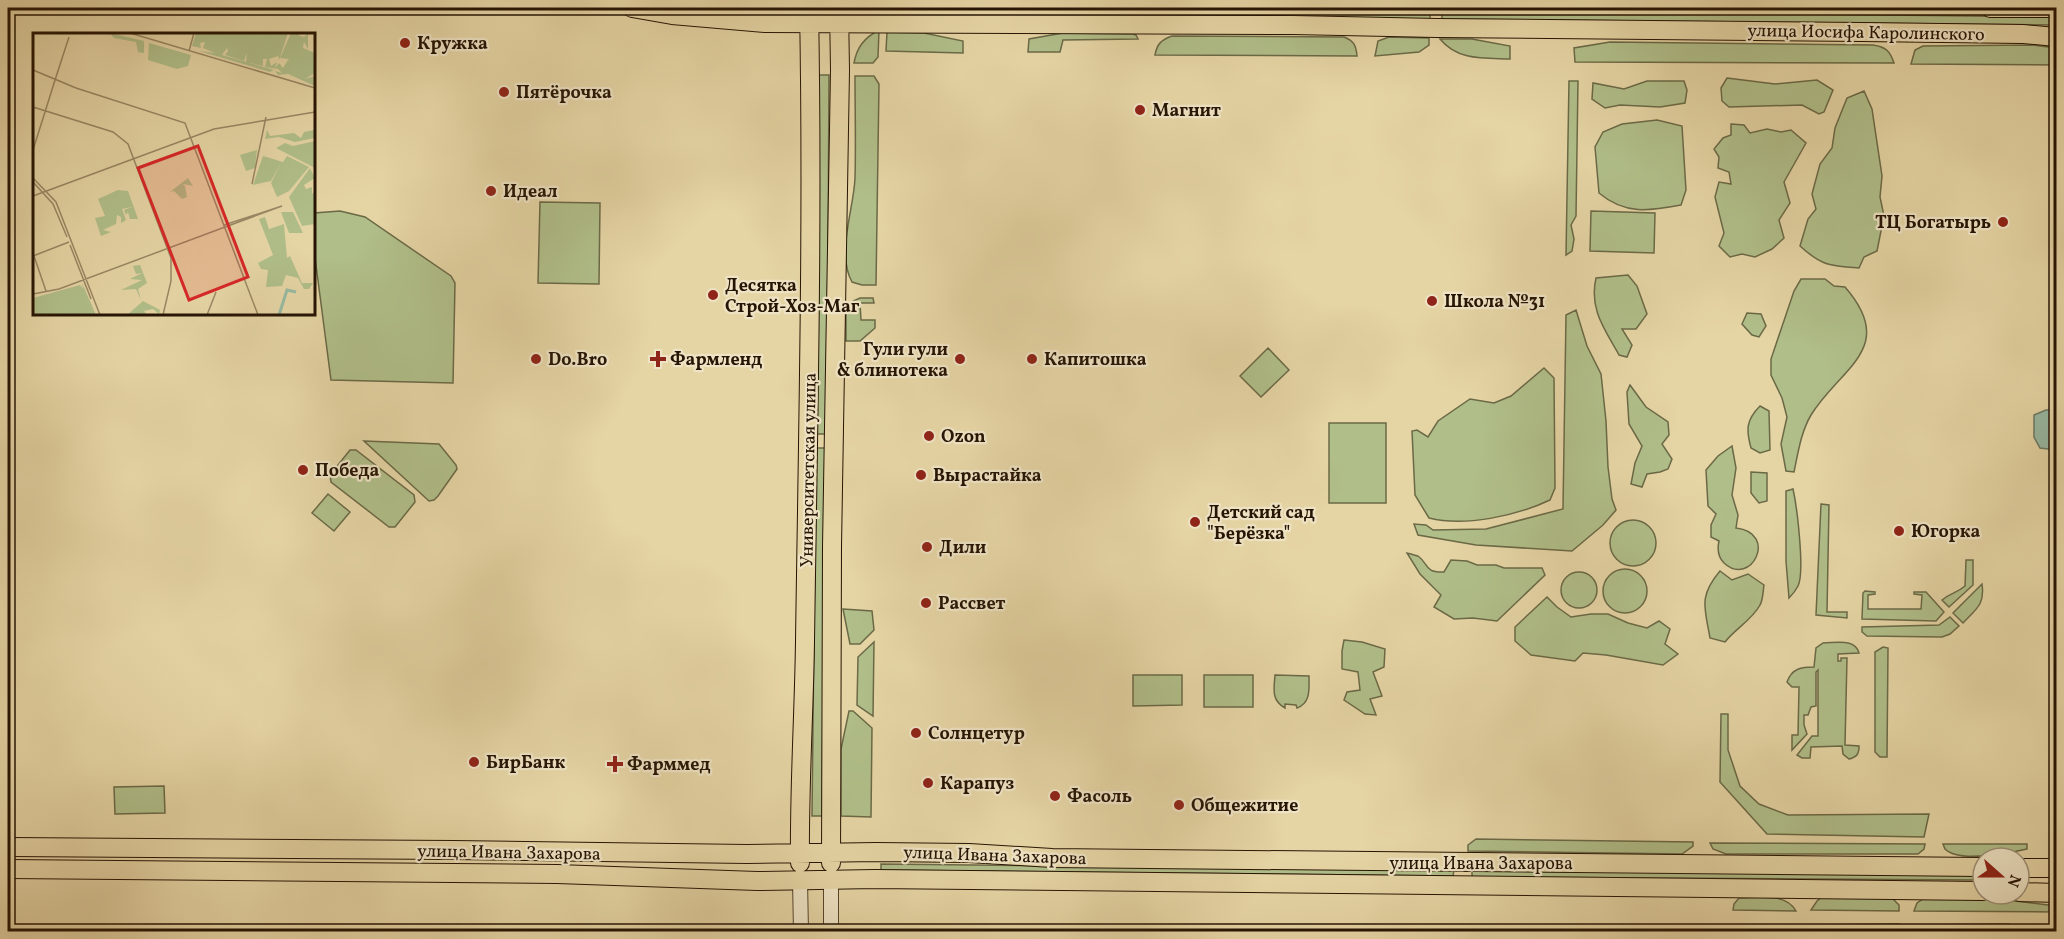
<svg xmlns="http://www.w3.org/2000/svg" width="2064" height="939" viewBox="0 0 2064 939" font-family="Vollkorn,serif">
  <rect width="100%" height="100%" fill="#e5d4a4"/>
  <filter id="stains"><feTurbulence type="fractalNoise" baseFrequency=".00333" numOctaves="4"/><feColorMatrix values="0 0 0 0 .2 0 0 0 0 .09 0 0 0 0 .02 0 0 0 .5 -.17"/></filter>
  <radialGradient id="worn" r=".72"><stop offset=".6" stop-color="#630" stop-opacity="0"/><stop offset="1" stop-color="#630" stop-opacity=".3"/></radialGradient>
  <path fill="#b0be89" stroke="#6b6946" stroke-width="1.5" d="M 886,8 L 1228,8 L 1430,10 L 1430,19 L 886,12 Z
    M 1442,10 L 2056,17 L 2056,25 L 1442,19 Z
    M 879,30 L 878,57 L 873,63 L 854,63 C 857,47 864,38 879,30 Z
    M 887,32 L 924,33 L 963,41 L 963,53 L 886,51 Z
    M 1063,33 L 1132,34 L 1136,35 L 1138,39 L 1063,40 L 1060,52 L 1028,52 L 1029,39 Z
    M 1172,36 L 1344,37 C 1354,41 1356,45 1357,56 L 1155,55 C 1157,44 1161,40 1172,36 Z
    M 1389,37 L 1429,38 L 1429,45 L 1419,52 L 1375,56 L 1378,41 Z
    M 1440,39 L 1472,39 L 1510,46 L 1510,59 C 1484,58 1458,61 1440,39 Z
    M 1610,42 L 1873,45 C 1886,47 1890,51 1894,63 L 1575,62 L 1574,48 Z
    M 2033,45 L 2056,48 L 2056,65 L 1911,64 L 1915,50 L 1923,46 Z
    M 819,75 L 829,75 L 827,434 L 817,434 Z
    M 855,76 L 874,76 L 879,84 L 876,285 L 862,285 L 852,282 C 836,253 854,209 855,178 C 856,144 855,110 855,76 Z
    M 1727,78 L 1775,84 L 1817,80 L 1833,90 L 1824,112 L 1819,114 L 1802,105 L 1729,107 L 1722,101 L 1721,88 Z
    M 1569,81 L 1578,81 L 1576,216 L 1571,225 L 1574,239 L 1572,251 L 1566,255 Z
    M 1647,81 L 1684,81 L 1687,90 L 1685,103 L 1660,107 L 1620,105 L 1605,108 L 1592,99 L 1593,83 L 1624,89 Z
    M 1864,91 L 1872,109 L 1882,176 L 1880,197 L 1884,216 L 1877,251 L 1864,257 L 1859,268 C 1830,266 1822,266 1800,246 L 1808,219 L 1816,209 L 1812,194 L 1820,164 L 1832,148 L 1835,128 L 1847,98 Z
    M 1657,120 L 1682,126 L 1686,190 L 1681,205 C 1649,211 1625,215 1599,193 L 1595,147 L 1603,132 L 1622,124 Z
    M 1731,124 L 1744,125 L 1750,133 L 1767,129 L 1781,132 L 1791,130 L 1806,143 L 1784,182 L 1790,203 L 1779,220 L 1784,238 L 1772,249 L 1755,257 L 1742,254 L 1730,257 L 1719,246 L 1724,233 L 1715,197 L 1719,182 L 1731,184 L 1729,172 L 1718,168 L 1719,157 L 1714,149 L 1723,138 L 1731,135 Z
    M 540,202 L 600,203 L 599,284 L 538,283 Z
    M 340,211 L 365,217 L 451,276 L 455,283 L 453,383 L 331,380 L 314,250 L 314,213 Z
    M 1591,211 L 1655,213 L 1654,253 L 1590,251 Z
    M 1628,275 L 1637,286 L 1647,314 L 1636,329 L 1622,329 L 1632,345 L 1627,357 L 1619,355 C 1604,328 1589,309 1596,278 Z
    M 1801,279 L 1825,279 L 1834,286 L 1845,287 C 1898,348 1841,367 1811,415 C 1801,432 1798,453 1794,472 L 1786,471 L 1781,444 L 1787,417 L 1782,398 L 1771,375 L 1771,359 L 1794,291 Z
    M 860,298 L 873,298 L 874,303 L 860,303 L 861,320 L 875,320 L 875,328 L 860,341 L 846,341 L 846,312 L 851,302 Z
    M 1576,310 L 1587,346 L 1601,374 L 1606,421 L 1608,467 L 1612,499 L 1616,510 L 1603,525 L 1572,551 L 1476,545 L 1418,535 L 1414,524 L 1426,525 L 1433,530 L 1486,529 L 1563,509 L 1566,315 Z
    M 1747,313 L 1761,314 L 1766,326 L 1759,337 L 1752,335 L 1742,324 Z
    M 1268,348 L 1289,370 L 1261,397 L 1240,376 Z
    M 1544,368 L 1554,378 L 1555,488 L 1550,500 C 1516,516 1465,527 1429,518 L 1415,495 L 1412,431 L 1417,430 L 1428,437 L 1438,421 L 1470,399 L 1494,403 L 1511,396 Z
    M 1630,385 L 1646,407 L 1668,422 L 1669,435 L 1662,444 L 1672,459 L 1668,469 L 1660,472 L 1647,474 L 1642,487 L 1631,484 L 1635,463 L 1642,446 L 1629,424 L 1627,392 Z
    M 1760,406 L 1769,411 L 1770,450 L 1760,453 L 1751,448 C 1746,430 1746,420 1760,406 Z
    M 1329,423 L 1386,423 L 1386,503 L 1329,503 Z
    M 364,441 L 439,444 L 456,465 L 457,469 L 438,496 L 434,500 L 429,501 Z
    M 1732,446 L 1736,468 L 1732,495 L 1738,515 L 1736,528 C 1779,533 1751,588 1724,563 C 1718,557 1717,550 1719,541 L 1711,537 L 1711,525 L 1716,514 L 1708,506 L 1706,470 L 1718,456 Z
    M 816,448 L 825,448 L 822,816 L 812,816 Z
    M 350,450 L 356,450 L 414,495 L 415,502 L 395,527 L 389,527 L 331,482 L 330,475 Z
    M 1751,472 L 1767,473 L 1767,501 L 1759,503 L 1751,493 Z
    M 1793,489 C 1797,507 1805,572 1798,586 C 1796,590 1792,595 1789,598 L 1786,561 L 1786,491 Z
    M 328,494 L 350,512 L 334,531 L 312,513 Z
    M 1821,504 L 1829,505 L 1827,612 L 1847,612 L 1847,618 L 1816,615 Z
    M1610 543a23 23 0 1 1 46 0a23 23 0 1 1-46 0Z
    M 1407,553 C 1408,553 1417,556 1418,556 C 1429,564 1424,573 1444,572 L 1451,560 L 1467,561 L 1477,565 L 1496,565 L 1504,568 L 1542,568 L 1545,575 L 1497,621 L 1473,618 L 1454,619 L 1434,607 L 1441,595 L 1420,574 Z
    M 1966,560 L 1973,560 L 1973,585 L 1949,607 L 1942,600 C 1952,592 1957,593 1965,586 Z
    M1603 591a22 22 0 1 1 44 0a22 22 0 1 1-44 0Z
    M 1720,571 L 1732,580 L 1748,574 L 1764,585 C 1763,591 1763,600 1760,605 C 1752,620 1735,629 1725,642 L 1710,638 C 1705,608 1698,597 1720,571 Z
    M1561 590a18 18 0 1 1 36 0a18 18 0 1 1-36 0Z
    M 1982,584 C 1985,605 1976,609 1963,623 L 1953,613 Z
    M 1865,591 L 1875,592 L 1875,594 L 1868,595 L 1868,609 L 1921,609 L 1922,595 L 1914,594 L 1914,592 L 1926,592 L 1944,612 L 1936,621 L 1862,619 L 1863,593 Z
    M 1547,597 L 1557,607 L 1571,617 L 1591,614 L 1608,614 L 1628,623 L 1647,628 L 1659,621 L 1670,629 L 1665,644 L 1678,654 L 1663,665 L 1606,655 L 1583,653 L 1575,661 L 1531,655 L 1515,641 L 1515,627 Z
    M 843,609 L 872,611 L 874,630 L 860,644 L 850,644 Z
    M 1950,617 L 1959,626 L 1950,634 L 1942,637 L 1867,636 L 1862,632 L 1862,627 L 1939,625 Z
    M 1344,640 L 1362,642 L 1385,649 L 1384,667 L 1373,672 L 1382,696 L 1370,699 L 1376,715 L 1365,714 L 1344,700 L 1347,692 L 1360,690 L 1358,672 L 1342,669 L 1342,651 Z
    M 874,642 L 873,716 L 857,705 L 858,657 Z
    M 1823,643 C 1836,643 1855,638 1859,653 L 1838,654 L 1838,661 L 1841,661 L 1841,658 L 1847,658 L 1845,745 L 1859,746 C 1859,754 1857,757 1849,759 L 1843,754 L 1842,746 L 1811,747 L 1810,758 L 1802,758 L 1797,755 L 1812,736 L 1818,736 L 1818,670 L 1816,672 L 1816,706 L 1811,707 L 1808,715 L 1804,715 L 1804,725 L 1807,734 L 1792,750 L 1792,735 L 1798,735 L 1799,687 L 1792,687 L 1787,682 C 1792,668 1802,667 1814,667 L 1816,648 Z
    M 1883,647 L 1888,648 L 1887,757 L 1880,757 L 1875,752 L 1875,652 Z
    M 1133,675 L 1182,675 L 1182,705 L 1133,706 Z
    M 1204,675 L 1253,675 L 1253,707 L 1204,707 Z
    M 1275,675 L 1309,676 C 1309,689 1311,703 1297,708 L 1296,705 L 1285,704 L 1285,708 C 1271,700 1274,689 1275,675 Z
    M 849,711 L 853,711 L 872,728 L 871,817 L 841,816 L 841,749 Z
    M 1721,714 L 1728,714 L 1728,750 L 1740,786 L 1759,804 L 1788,815 L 1929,814 L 1924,837 L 1767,834 L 1720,782 Z
    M 164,786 L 165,813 L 115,814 L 114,787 Z
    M 1476,839 L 1693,842 L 1693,846 L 1682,854 L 1468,851 L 1468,845 Z
    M 1710,843 L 1925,844 L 1924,849 L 1918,854 L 1726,854 L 1713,849 Z
    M 1943,844 L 2027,844 L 2027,849 C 2009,853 1959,863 1945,849 Z
    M 881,864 L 1454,870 L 1453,876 L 881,870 Z
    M 1472,871 L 1983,874 L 1983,880 L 1472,877 Z
    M 1822,897 L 1892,898 L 1899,905 L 1899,911 L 1811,910 L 1817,901 Z
    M 1739,898 C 1757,898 1786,892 1796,911 L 1733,910 L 1734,904 Z
    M 1923,899 L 1999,899 L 2056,906 L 2056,912 L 1914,911 L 1917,903 Z
    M 1899,924 L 1899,931 L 1811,932 L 1811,925 Z
    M 2009,924 L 2009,931 L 1912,931 L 1912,925 Z"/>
  <path fill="#97b9a2" stroke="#6a7763" stroke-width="1.5" d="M 2046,410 L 2056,410 L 2056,450 L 2040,448 L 2034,437 L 2034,415 Z"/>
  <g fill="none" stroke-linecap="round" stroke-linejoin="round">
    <g stroke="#56442c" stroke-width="16">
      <path id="minor" d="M 800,880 L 801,932
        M 831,932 L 831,880"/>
    </g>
    <g stroke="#261404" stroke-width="20">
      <path id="major" d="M 632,8 L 672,15 L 765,23 L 1293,25 L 1437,28 L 1861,32 L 2023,34 L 2056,37
        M 1990,8 L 2056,8
        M 8,847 L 454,850 L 747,854 L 876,852 L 969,853 L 1052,858 L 1983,867
        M 800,863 C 799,789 804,716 805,641 C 808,430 813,219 809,8
        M 831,863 L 832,547 L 840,70 L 839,8
        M 2019,868 L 2056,868
        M 8,869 L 557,874 L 757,881 L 875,879 L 1983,891
        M 2019,892 L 2056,893"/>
    </g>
    <use href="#minor" stroke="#eee3c4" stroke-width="14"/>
    <use href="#major" stroke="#e5d4a4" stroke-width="18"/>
  </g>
  <g fill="#8f2418" stroke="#eee3c4" stroke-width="2">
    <circle cx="405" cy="43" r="6"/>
    <circle cx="504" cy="92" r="6"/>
    <circle cx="1140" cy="110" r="6"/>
    <circle cx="491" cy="191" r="6"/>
    <circle cx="2003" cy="222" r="6"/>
    <circle cx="713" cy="295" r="6"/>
    <circle cx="1432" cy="301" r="6"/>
    <circle cx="536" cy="359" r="6"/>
    <path d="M655 350h6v6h6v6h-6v6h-6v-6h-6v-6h6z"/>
    <circle cx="960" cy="359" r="6"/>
    <circle cx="1032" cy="359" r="6"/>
    <circle cx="929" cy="436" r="6"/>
    <circle cx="303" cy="470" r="6"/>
    <circle cx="921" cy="475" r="6"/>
    <circle cx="1195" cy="522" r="6"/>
    <circle cx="1899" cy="531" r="6"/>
    <circle cx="927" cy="547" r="6"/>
    <circle cx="926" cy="603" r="6"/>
    <circle cx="916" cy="733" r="6"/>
    <circle cx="474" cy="762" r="6"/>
    <path d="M612 755h6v6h6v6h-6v6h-6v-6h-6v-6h6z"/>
    <circle cx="928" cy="783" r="6"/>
    <circle cx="1055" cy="796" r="6"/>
    <circle cx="1179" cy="805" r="6"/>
  </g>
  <g text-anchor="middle" stroke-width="4.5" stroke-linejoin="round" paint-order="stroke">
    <g font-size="18" fill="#261404" stroke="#eee3c4">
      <text transform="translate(1866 32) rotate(1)" y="6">улица Иосифа Каролинского</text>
      <text transform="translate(808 470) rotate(-89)" y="6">Университетская улица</text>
      <text transform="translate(509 852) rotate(1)" y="6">улица Ивана Захарова</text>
      <text transform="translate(995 855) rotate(2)" y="6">улица Ивана Захарова</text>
      <text x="1481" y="869">улица Ивана Захарова</text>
    </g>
    <g font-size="18" font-weight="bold" fill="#261404" stroke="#eee3c4" text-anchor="start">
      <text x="417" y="49">Кружка</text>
      <text x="516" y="98">Пятёрочка</text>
      <text x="1152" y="116">Магнит</text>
      <text x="503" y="197">Идеал</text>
      <text x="1991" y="228" text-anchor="end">ТЦ Богатырь</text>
      <text x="725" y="291">Десятка<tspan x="725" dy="21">Строй-Хоз-Маг</tspan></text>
      <text x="1444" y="307">Школа №31</text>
      <text x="948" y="355" text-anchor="end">Гули гули<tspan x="948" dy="21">&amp; блинотека</tspan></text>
      <text x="548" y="365">Do.Bro</text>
      <text x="670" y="365">Фармленд</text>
      <text x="1044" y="365">Капитошка</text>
      <text x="941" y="442">Ozon</text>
      <text x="315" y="476">Победа</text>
      <text x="933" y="481">Вырастайка</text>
      <text x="1207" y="518">Детский сад<tspan x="1207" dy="21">"Берёзка"</tspan></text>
      <text x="1911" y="537">Югорка</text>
      <text x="939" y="553">Дили</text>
      <text x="938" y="609">Рассвет</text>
      <text x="928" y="739">Солнцетур</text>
      <text x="486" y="768">БирБанк</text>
      <text x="627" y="770">Фарммед</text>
      <text x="940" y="789">Карапуз</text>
      <text x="1067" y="802">Фасоль</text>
      <text x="1191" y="811">Общежитие</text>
    </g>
  </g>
  <g transform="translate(33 33)">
    <rect width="282" height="282" fill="#e5d4a4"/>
    <path d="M 77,0 L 111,8 L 111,20 L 105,19 L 103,9 L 81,5 ZM 163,0 L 255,0 L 246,27 L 245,23 L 236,26 L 238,33 L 244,29 L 242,35 L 246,30 L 250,35 L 255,27 L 257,30 L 255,26 L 247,25 L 258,0 L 270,0 L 265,2 L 271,4 L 275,0 L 275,16 L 271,9 L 270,15 L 282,20 L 282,40 L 272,46 L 282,43 L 282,53 L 255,41 L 245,42 L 242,38 L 249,40 L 245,36 L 232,34 L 234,26 L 230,26 L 230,33 L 213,29 L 214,20 L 211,28 L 192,22 L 195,18 L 194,15 L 189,22 L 241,37 L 237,39 L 166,18 L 182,20 L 170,15 L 172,9 L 167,10 L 168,15 L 159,13 ZM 116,10 L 158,22 L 155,33 L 144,36 L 115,27 ZM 234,97 L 237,103 L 261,100 L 268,105 L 271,99 L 281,97 L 282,105 L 262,109 L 246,104 L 232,106 ZM 282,108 L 282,135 L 243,115 L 252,110 L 260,113 ZM 224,117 L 222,135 L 213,138 L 207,122 ZM 230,123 L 250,129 L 254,123 L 276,134 L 256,158 L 244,164 L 238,150 L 248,130 L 238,148 L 220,152 ZM 277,135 L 282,145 L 271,152 L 273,156 L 279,154 L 279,161 L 282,158 L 282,191 L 269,193 L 256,164 ZM 155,145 L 160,153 L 150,151 L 152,153 L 154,164 L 149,166 L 141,158 L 137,159 ZM 85,157 L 95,158 L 105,186 L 97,186 L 95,179 L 93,182 L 91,177 L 99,174 L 89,176 L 93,187 L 88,190 L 88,184 L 84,182 L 83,191 L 70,197 L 78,199 L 68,203 L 62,185 L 72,183 L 65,166 ZM 248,179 L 260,179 L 270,200 L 256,200 ZM 232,184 L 236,196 L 251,191 L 254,225 L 257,223 L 269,250 L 280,250 L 276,256 L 271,256 L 265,245 L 253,242 L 249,253 L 233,254 L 235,237 L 228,236 L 225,230 L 240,222 L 226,186 ZM 107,232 L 114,250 L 105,256 L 108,267 L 103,256 L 88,257 L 109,247 L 97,246 L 109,240 L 103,241 L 100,233 ZM 49,250 L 63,282 L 0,282 L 0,265 L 47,252 L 50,256 ZM 110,268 L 127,277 L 126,281 L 120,276 L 111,278 L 114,282 L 94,282 Z" fill="#b0be89"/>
    <path fill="none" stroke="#97b9a2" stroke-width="3" d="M 246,282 L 254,257 L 263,259"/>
    <path fill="none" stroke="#998764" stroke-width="1.5" d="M 97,0 L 282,55M 156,18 L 161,0M 0,37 L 43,55 L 152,90 L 225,282M 23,44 L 36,4M 0,74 L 80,99 L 95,111 L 138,225 L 138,248 L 130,282M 0,117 L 23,44M 0,145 L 23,169 L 67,282M 0,149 L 20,171 L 34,204M 219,151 L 233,84M 0,163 L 181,96 L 282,79M 191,192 L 249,173 L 192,194M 37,212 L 58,266M 0,223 L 36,209M 1,223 L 13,258M 0,261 L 26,256 L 192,194M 174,282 L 183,259"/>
    <path fill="#d62828" fill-opacity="0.15" stroke="#d62828" stroke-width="3" d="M 165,113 L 215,244 L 156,267 L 105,135 Z"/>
    <rect width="282" height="282" fill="none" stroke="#261404" stroke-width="3"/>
  </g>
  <rect width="2064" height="939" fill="none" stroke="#e5d4a4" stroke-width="30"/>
  <rect x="9" y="9" width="2046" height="921" fill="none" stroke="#261404" stroke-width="3"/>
  <rect x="15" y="15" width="2034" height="909" fill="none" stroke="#261404" stroke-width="1.5"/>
  <g transform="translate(2001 876) rotate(111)"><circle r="28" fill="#eee3c4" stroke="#9e9077" stroke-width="1.5"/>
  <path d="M0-4.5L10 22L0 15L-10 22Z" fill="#8f2418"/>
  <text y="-9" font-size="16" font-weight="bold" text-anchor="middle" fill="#261404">N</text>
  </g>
  <rect width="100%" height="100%" filter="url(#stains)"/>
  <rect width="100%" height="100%" fill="url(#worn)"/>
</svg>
